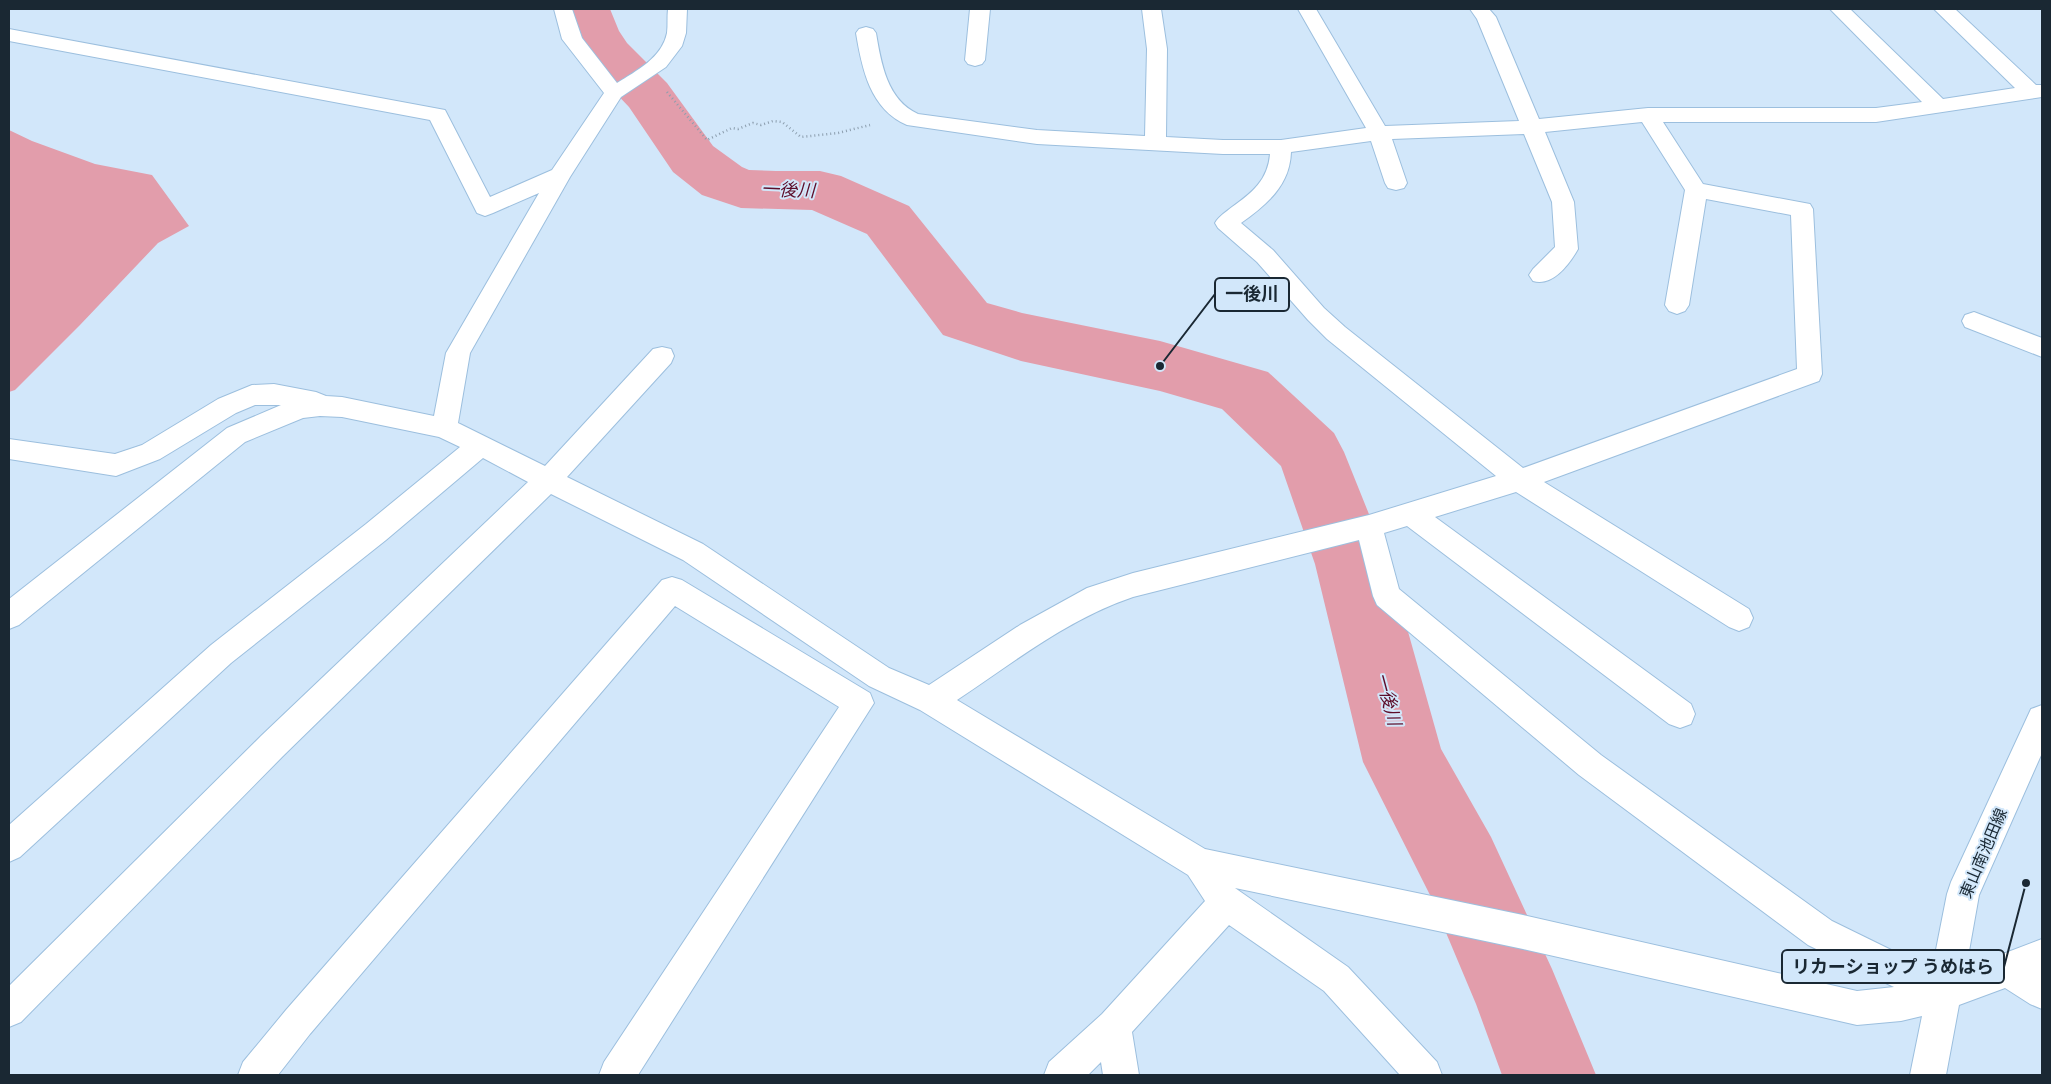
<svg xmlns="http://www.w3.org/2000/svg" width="2051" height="1084" viewBox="0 0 2051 1084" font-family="'Roboto Condensed','Noto Sans JP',sans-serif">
  <rect width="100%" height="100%" fill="#d2e7fa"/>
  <path fill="#e29dab" d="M 9,130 L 32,141 L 95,164 L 152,175 L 189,226 L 158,243 L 80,325 L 15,390 L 9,392 Z"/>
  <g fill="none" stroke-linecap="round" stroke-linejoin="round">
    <path fill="#e29dab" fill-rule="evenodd" d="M 560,9 L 610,9 L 619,31 L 627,43 L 667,83 L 713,146 L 742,167 L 749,170 L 776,171 L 820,171 L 841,176 L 909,206 L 987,303 L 1022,313 L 1160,341 L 1268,372 L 1334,433 L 1344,452 L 1389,564 L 1441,749 L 1491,837 L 1552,969 L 1596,1075 L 1502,1075 L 1476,1004 L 1431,897 L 1363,762 L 1315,564 L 1281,466 L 1222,409 L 1160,391 L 1021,361 L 943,335 L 867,234 L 812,210 L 741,208 L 702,195 L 673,172 L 629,107 L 589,65 L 567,31 Z"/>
    <g stroke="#9cbfde" stroke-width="2">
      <path id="street" d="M 554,9 L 572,9 L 582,38 L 617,83 C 636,71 662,58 667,33 C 668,25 667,17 668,9 L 687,9 L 686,33 L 682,46 L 666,67 L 621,97 L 570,177 L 470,353 L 458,423 L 545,466 L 653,349 L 662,347 L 671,349 L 674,356 L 671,363 L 567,477 L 703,544 L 889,668 L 929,685 L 1020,625 L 1087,588 L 1133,573 L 1369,515 L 1496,476 L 1327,339 L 1308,320 L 1257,262 L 1218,228 L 1215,223 C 1219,216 1226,212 1232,207 C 1252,193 1268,180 1270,154 L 1223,154 L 1037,144 L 907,125 C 870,109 862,69 856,33 L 859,29 L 866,27 L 873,29 L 876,33 C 881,63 887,100 918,114 L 1037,130 L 1145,136 L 1147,49 L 1142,9 L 1161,9 L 1167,49 L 1166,137 L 1223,140 L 1281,140 L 1366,128 L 1298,9 L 1316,9 L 1385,126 L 1519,121 L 1477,19 L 1470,9 L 1489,9 L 1496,17 L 1539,119 L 1648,108 L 1876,108 L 1922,102 L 1830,9 L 1850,9 L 1943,99 L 2015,88 L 1934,9 L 1955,9 L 2036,85 L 2042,85 L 2042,97 L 1876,122 L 1663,122 L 1703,184 L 1810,204 L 1813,209 L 1822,374 L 1819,381 L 1544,482 L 1749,609 L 1753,618 L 1749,627 L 1739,631 L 1729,627 L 1516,492 L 1435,517 L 1691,704 L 1695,714 L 1691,724 L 1680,728 L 1669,724 L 1407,526 L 1384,533 L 1399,589 L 1601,755 L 1832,921 L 1932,970 L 1947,894 L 1951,882 L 2031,709 L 2042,705 L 2042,753 L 1979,895 L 1966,968 L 2042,939 L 2042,1009 L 2030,1004 L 2005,988 L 1959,1005 L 1946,1075 L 1910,1075 L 1922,1016 L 1901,1021 L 1857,1025 L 1523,949 L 1235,888 L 1348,967 L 1437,1062 L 1442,1075 L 1400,1075 L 1324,991 L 1229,925 L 1132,1032 L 1139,1075 L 1103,1075 L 1101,1062 L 1088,1075 L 1044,1075 L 1049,1062 L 1102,1014 L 1205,901 L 1188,875 L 920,710 L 869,686 L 683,560 L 551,494 L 283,756 L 21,1022 L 9,1027 L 9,986 L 261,736 L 528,482 L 483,458 L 386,540 L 231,663 L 20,857 L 9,862 L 9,825 L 211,645 L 366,524 L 460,447 L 439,437 L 342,417 L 320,416 L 303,418 L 245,442 L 19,625 L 9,629 L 9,599 L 227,428 L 281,405 L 255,405 L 236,413 L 160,459 L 116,476 L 9,459 L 9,439 L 115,454 L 142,445 L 218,399 L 252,385 L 274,384 L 316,392 L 326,396 L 342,397 L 434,416 L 446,353 L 539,193 L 493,213 L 485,216 L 477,213 L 430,120 L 9,41 L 9,29 L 445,110 L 490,197 L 552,170 L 604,93 L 562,39 ZM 1642,122 L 1685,190 L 1665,305 L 1669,311 L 1677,314 L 1685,311 L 1689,305 L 1706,199 L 1791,215 L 1797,369 L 1523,468 L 1345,327 L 1324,308 L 1273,250 L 1241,223 C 1266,205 1290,186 1291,152 L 1371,141 L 1385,183 L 1388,188 L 1396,190 L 1404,188 L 1407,183 L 1392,139 L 1524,134 L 1552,202 L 1555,247 L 1533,269 L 1529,275 L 1533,281 C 1552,287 1569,265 1578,249 L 1574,202 L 1545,132 ZM 1359,540 L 1373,596 L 1377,605 L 1579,775 L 1808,945 L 1894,987 L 1857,991 L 1523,915 L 1205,849 L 957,700 C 1014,662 1068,619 1133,597 Z
        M 970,9 L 990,9 L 985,60 L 982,64 L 975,66 L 968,64 L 965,60 Z
        M 1974,312 L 2042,338 L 2042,357 L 1965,327 L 1962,321 L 1965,315 Z
        M 672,577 L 682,580 L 870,693 L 874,703 L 638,1075 L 599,1075 L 604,1062 L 839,707 L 675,606 L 310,1034 L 278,1075 L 238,1075 L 243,1062 L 286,1010 L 662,580 Z"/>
    </g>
    <path stroke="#8c9eae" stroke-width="2.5" stroke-dasharray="1 3" stroke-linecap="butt" d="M 667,92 L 707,140 L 732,128 L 738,129 L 753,123 L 761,125 L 773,121 L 782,122 L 801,137 L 838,133 L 870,125"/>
    <use href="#street" fill="#fff" fill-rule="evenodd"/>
  </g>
  <g text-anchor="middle" stroke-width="4" stroke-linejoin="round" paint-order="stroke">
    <g font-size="16" fill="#1a2833" stroke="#d2e7fa">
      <text transform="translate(1983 853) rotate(-67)" y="6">東山南池田線</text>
    </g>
    <g font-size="18" font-style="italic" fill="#5d0d2a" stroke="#d2e7fa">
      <text transform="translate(788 190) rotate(2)" y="6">一後川</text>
      <text transform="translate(1388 699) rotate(75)" y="6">一後川</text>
    </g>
  </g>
  <path fill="none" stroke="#1a2833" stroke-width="2" d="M1160 366L1215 294M2026 883L2004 967"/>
  <g fill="#1a2833" stroke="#d2e7fa" stroke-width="2">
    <circle cx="1160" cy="366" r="5"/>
    <circle cx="2026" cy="883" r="5"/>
  </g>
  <g fill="#d2e7fa" stroke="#1a2833" stroke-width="2">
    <rect x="1215" y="278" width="74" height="33" rx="5"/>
    <rect x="1782" y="950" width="222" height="33" rx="5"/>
  </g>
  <g font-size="18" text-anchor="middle" font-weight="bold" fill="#1a2833">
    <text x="1252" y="300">一後川</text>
    <text x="1893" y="973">リカーショップ うめはら</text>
  </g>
  <rect width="2051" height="1084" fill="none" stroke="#1a2833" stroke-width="20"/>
</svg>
